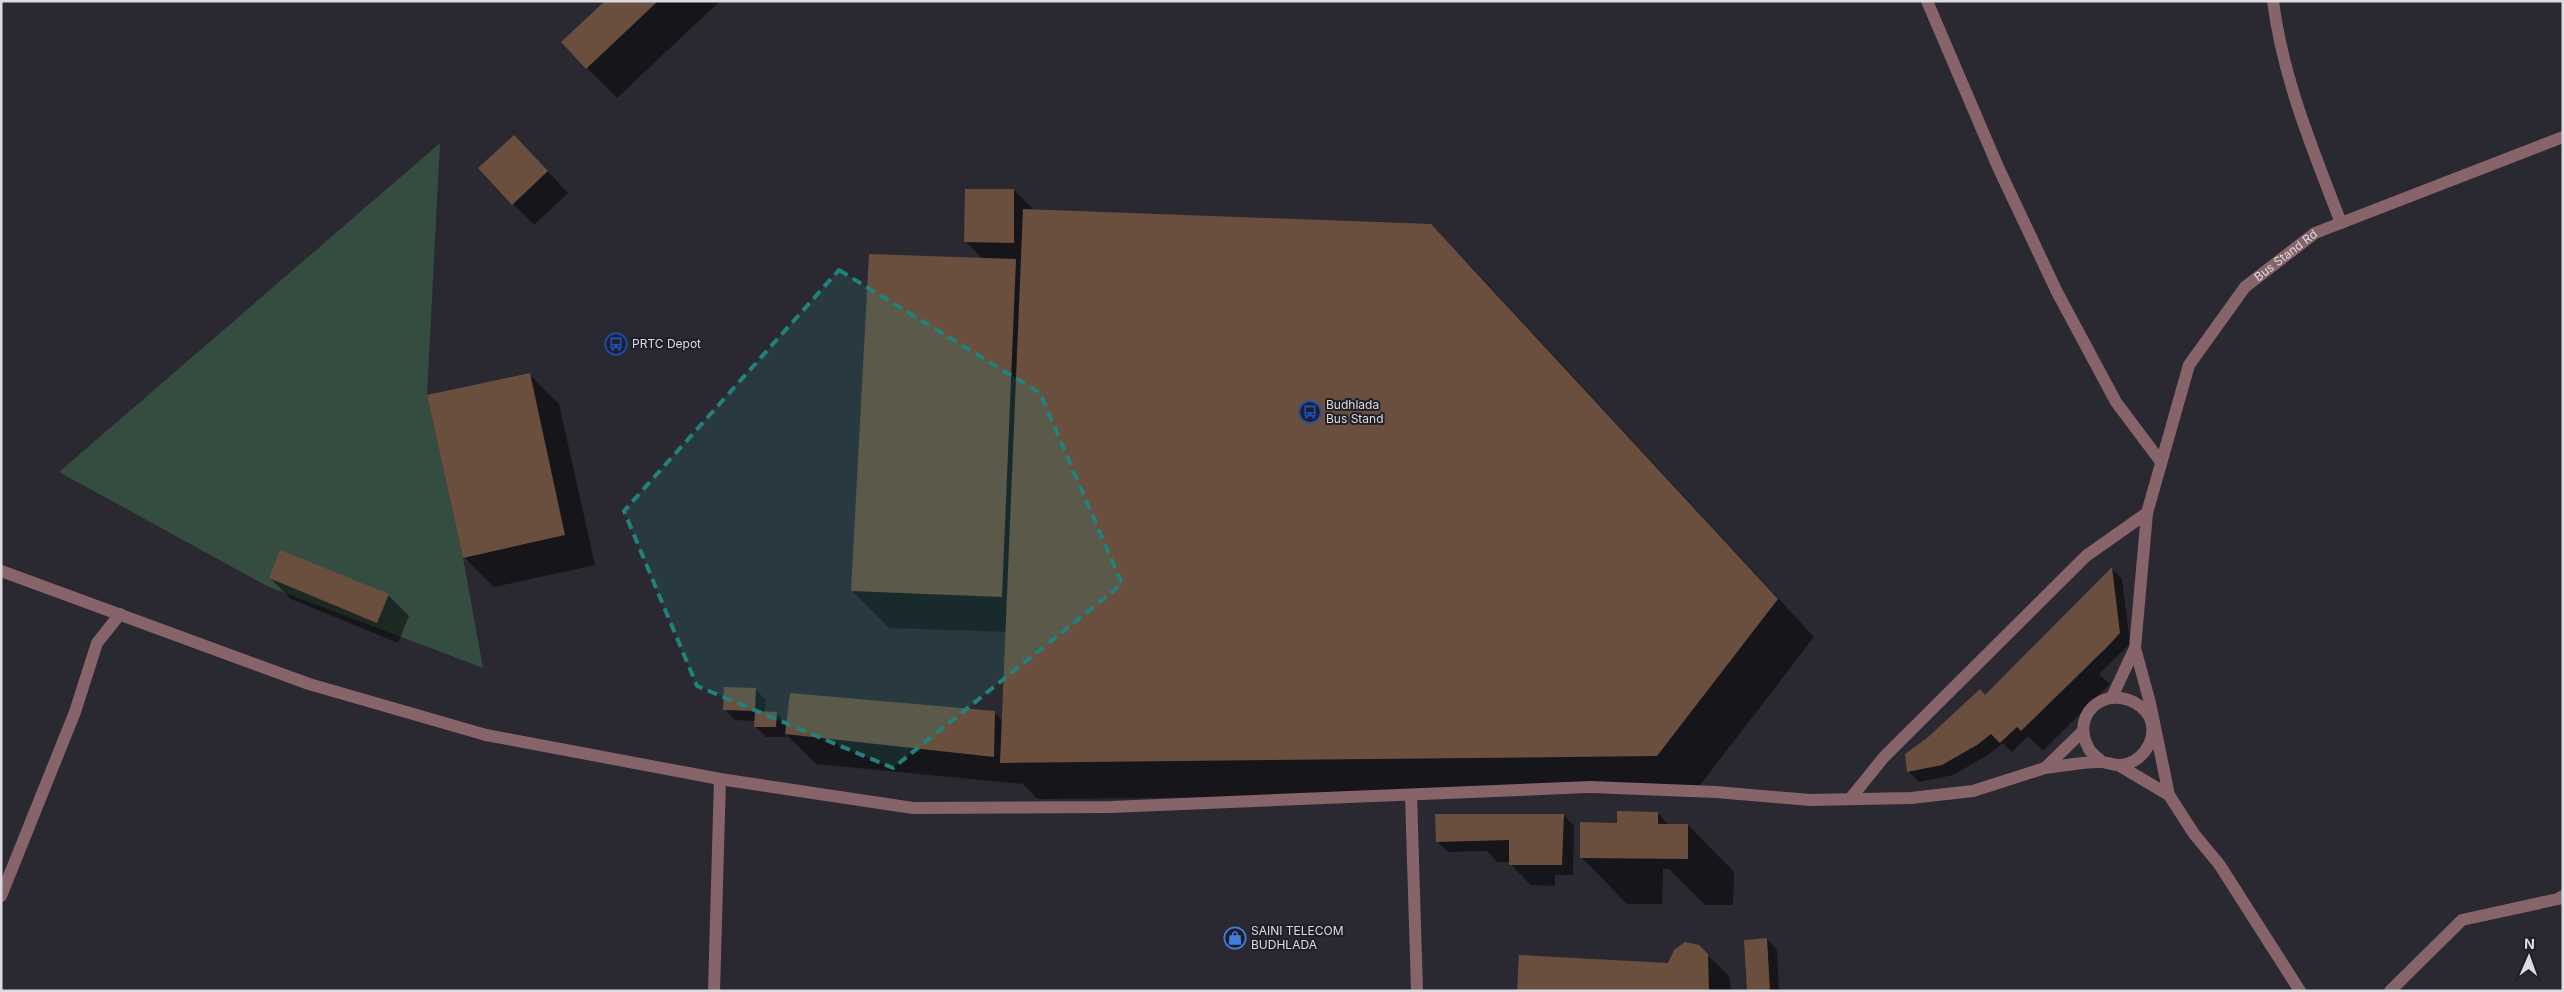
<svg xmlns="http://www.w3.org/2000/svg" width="2564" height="992" viewBox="0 0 2564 992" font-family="Inter,sans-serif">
  <rect width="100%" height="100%" fill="#2a2831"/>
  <path fill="#344d40" d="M 440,143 L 427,395 L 463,558 L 483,668 L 267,586 L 59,472 Z"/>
  <path fill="#0007" d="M 607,1 L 720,1 L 617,98 L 587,68 Z
    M 535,158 L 568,193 L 534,225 L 513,204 Z
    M 1014,190 L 1035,211 L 1431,226 L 1468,263 L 1814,637 L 1694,793 L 1038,799 L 1023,784 L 816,764 L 786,734 L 786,737 L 766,737 L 755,726 L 755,721 L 735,720 L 725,709 L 755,689 L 766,700 L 765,713 L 776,713 L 787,724 L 994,712 L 1003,721 L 1007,632 L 889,628 L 852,591 L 983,259 L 965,241 Z
    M 529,374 L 559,404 L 595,565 L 494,587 L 464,557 Z
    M 2112,569 L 2122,579 L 2130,644 L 2099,674 L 2110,684 L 2043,751 L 2028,736 L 2012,752 L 2003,743 L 1988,755 L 1953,775 L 1919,782 L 1908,771 L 2001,712 Z
    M 270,578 L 388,595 L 409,616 L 398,643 L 291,599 Z
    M 1658,813 L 1669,825 L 1688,825 L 1734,872 L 1733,905 L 1705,905 L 1669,869 L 1663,869 L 1662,904 L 1627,904 L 1581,857 L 1618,824 Z
    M 1564,815 L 1574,826 L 1573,875 L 1555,875 L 1555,886 L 1531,885 L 1510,864 L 1510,862 L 1497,862 L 1487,851 L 1448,852 L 1437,841 Z
    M 1767,939 L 1777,950 L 1779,991 L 1749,991 Z
    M 1698,946 L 1729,976 L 1731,991 L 1519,991 L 1668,965 Z"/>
  <path fill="#6a4f3e" d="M 605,1 L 658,1 L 586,69 L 561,42 Z
    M 514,135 L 548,171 L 512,205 L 478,168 Z
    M 965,189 L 1014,189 L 1014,243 L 964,242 Z
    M 1023,209 L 1431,224 L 1778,599 L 1657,756 L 1000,763 Z
    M 869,254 L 1016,259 L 1002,597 L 851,591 Z
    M 530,373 L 565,535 L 463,558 L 427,395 Z
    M 280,550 L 389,594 L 377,623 L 269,578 Z
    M 2112,567 L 2120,633 L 2108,646 L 2021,731 L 2017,727 L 2000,743 L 1991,734 L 1977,745 L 1942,765 L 1907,772 L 1905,754 L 1927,738 L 1980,689 L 1985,695 Z
    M 724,687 L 756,688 L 755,711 L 723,710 Z
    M 790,693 L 995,711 L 994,757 L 785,734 Z
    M 755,711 L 777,712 L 776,727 L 754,727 Z
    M 1617,811 L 1658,812 L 1658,824 L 1688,824 L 1688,859 L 1580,858 L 1580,822 L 1617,823 Z
    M 1435,814 L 1564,814 L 1562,865 L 1509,865 L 1509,840 L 1436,842 Z
    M 1767,938 L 1770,991 L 1747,991 L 1744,940 Z
    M 1685,942 L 1699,945 L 1708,954 L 1709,991 L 1517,991 L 1519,955 L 1668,963 L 1674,950 Z"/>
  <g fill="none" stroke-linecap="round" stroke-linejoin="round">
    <g stroke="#87646a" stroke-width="12">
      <path d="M 1927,1 L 1998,167 L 2057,292 L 2116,402 L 2161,462"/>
      <path d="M 2273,1 C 2283,79 2313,150 2341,223"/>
      <path d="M 1,571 L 309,684 L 486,735 L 720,779 L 913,808 L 1111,807 L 1590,787 L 1716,792 L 1810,800 L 1911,798 L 1973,791 L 2045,768 L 2083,731"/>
      <path d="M 2135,648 L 2150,703 L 2169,795 L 2194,834 L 2219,864 L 2300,991"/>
      <path id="s1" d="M 2112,697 L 2135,648 L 2147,513 L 2189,365 L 2245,287 L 2315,233 L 2563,137"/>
      <path d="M 2120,766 L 2169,795"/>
      <path d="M 2045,768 C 2063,766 2081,762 2098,762 C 2106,761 2114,766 2121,765 C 2140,763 2155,744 2152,725 C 2151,716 2146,711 2140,706 C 2108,683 2070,712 2088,747 C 2090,753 2097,757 2101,761"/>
      <path d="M 1411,795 L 1417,991"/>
      <path d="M 1850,799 L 1884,757 L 2086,556 L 2147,513"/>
      <path d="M 1,896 L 75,712 L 97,643 L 120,614"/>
      <path d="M 714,991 L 720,779"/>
      <path d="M 2390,991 L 2462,920 L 2558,899 L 2563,896"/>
    </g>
  </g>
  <path fill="#24807a" fill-opacity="0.2" stroke="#24807a" stroke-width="4" stroke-dasharray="10 6" stroke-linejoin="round" d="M 839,270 L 1040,393 L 1122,584 L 893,768 L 697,686 L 624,511 Z"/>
  <defs>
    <g id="bus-ring" transform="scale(1.125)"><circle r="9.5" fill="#201f27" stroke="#1a4fb4" stroke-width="1.5"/><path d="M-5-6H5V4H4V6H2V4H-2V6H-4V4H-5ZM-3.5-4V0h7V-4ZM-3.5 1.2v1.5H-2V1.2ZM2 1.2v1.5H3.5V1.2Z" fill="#1a4fb4"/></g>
    <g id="shop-ring" transform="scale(1.125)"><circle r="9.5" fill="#201f27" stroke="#3f7fe0" stroke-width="1.5"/><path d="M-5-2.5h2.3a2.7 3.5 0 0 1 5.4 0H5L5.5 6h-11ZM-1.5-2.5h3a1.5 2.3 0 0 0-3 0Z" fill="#3f7fe0"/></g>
  </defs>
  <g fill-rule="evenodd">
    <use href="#bus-ring" x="616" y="344"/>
    <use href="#bus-ring" x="1310" y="412"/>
    <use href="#shop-ring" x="1235" y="938"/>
  </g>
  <g text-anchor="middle" stroke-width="4" stroke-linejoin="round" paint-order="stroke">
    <g font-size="12" fill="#dcdbe1" stroke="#201f27">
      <text dy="4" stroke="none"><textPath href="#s1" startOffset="491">Bus Stand Rd</textPath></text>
    </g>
    <g font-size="12" fill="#dcdbe1" stroke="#201f27" text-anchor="start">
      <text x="632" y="348">PRTC Depot</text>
      <text x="1326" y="409">Budhlada<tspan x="1326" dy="14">Bus Stand</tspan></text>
      <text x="1251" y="935">SAINI TELECOM<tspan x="1251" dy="14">BUDHLADA</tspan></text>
    </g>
  </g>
  <rect width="2564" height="992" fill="none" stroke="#dcdbe1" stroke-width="5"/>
  <g transform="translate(2529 957) rotate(2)" stroke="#201f27" stroke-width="4" paint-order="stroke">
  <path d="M0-4L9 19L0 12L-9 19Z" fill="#dcdbe1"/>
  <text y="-8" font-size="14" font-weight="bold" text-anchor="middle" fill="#dcdbe1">N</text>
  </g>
</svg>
